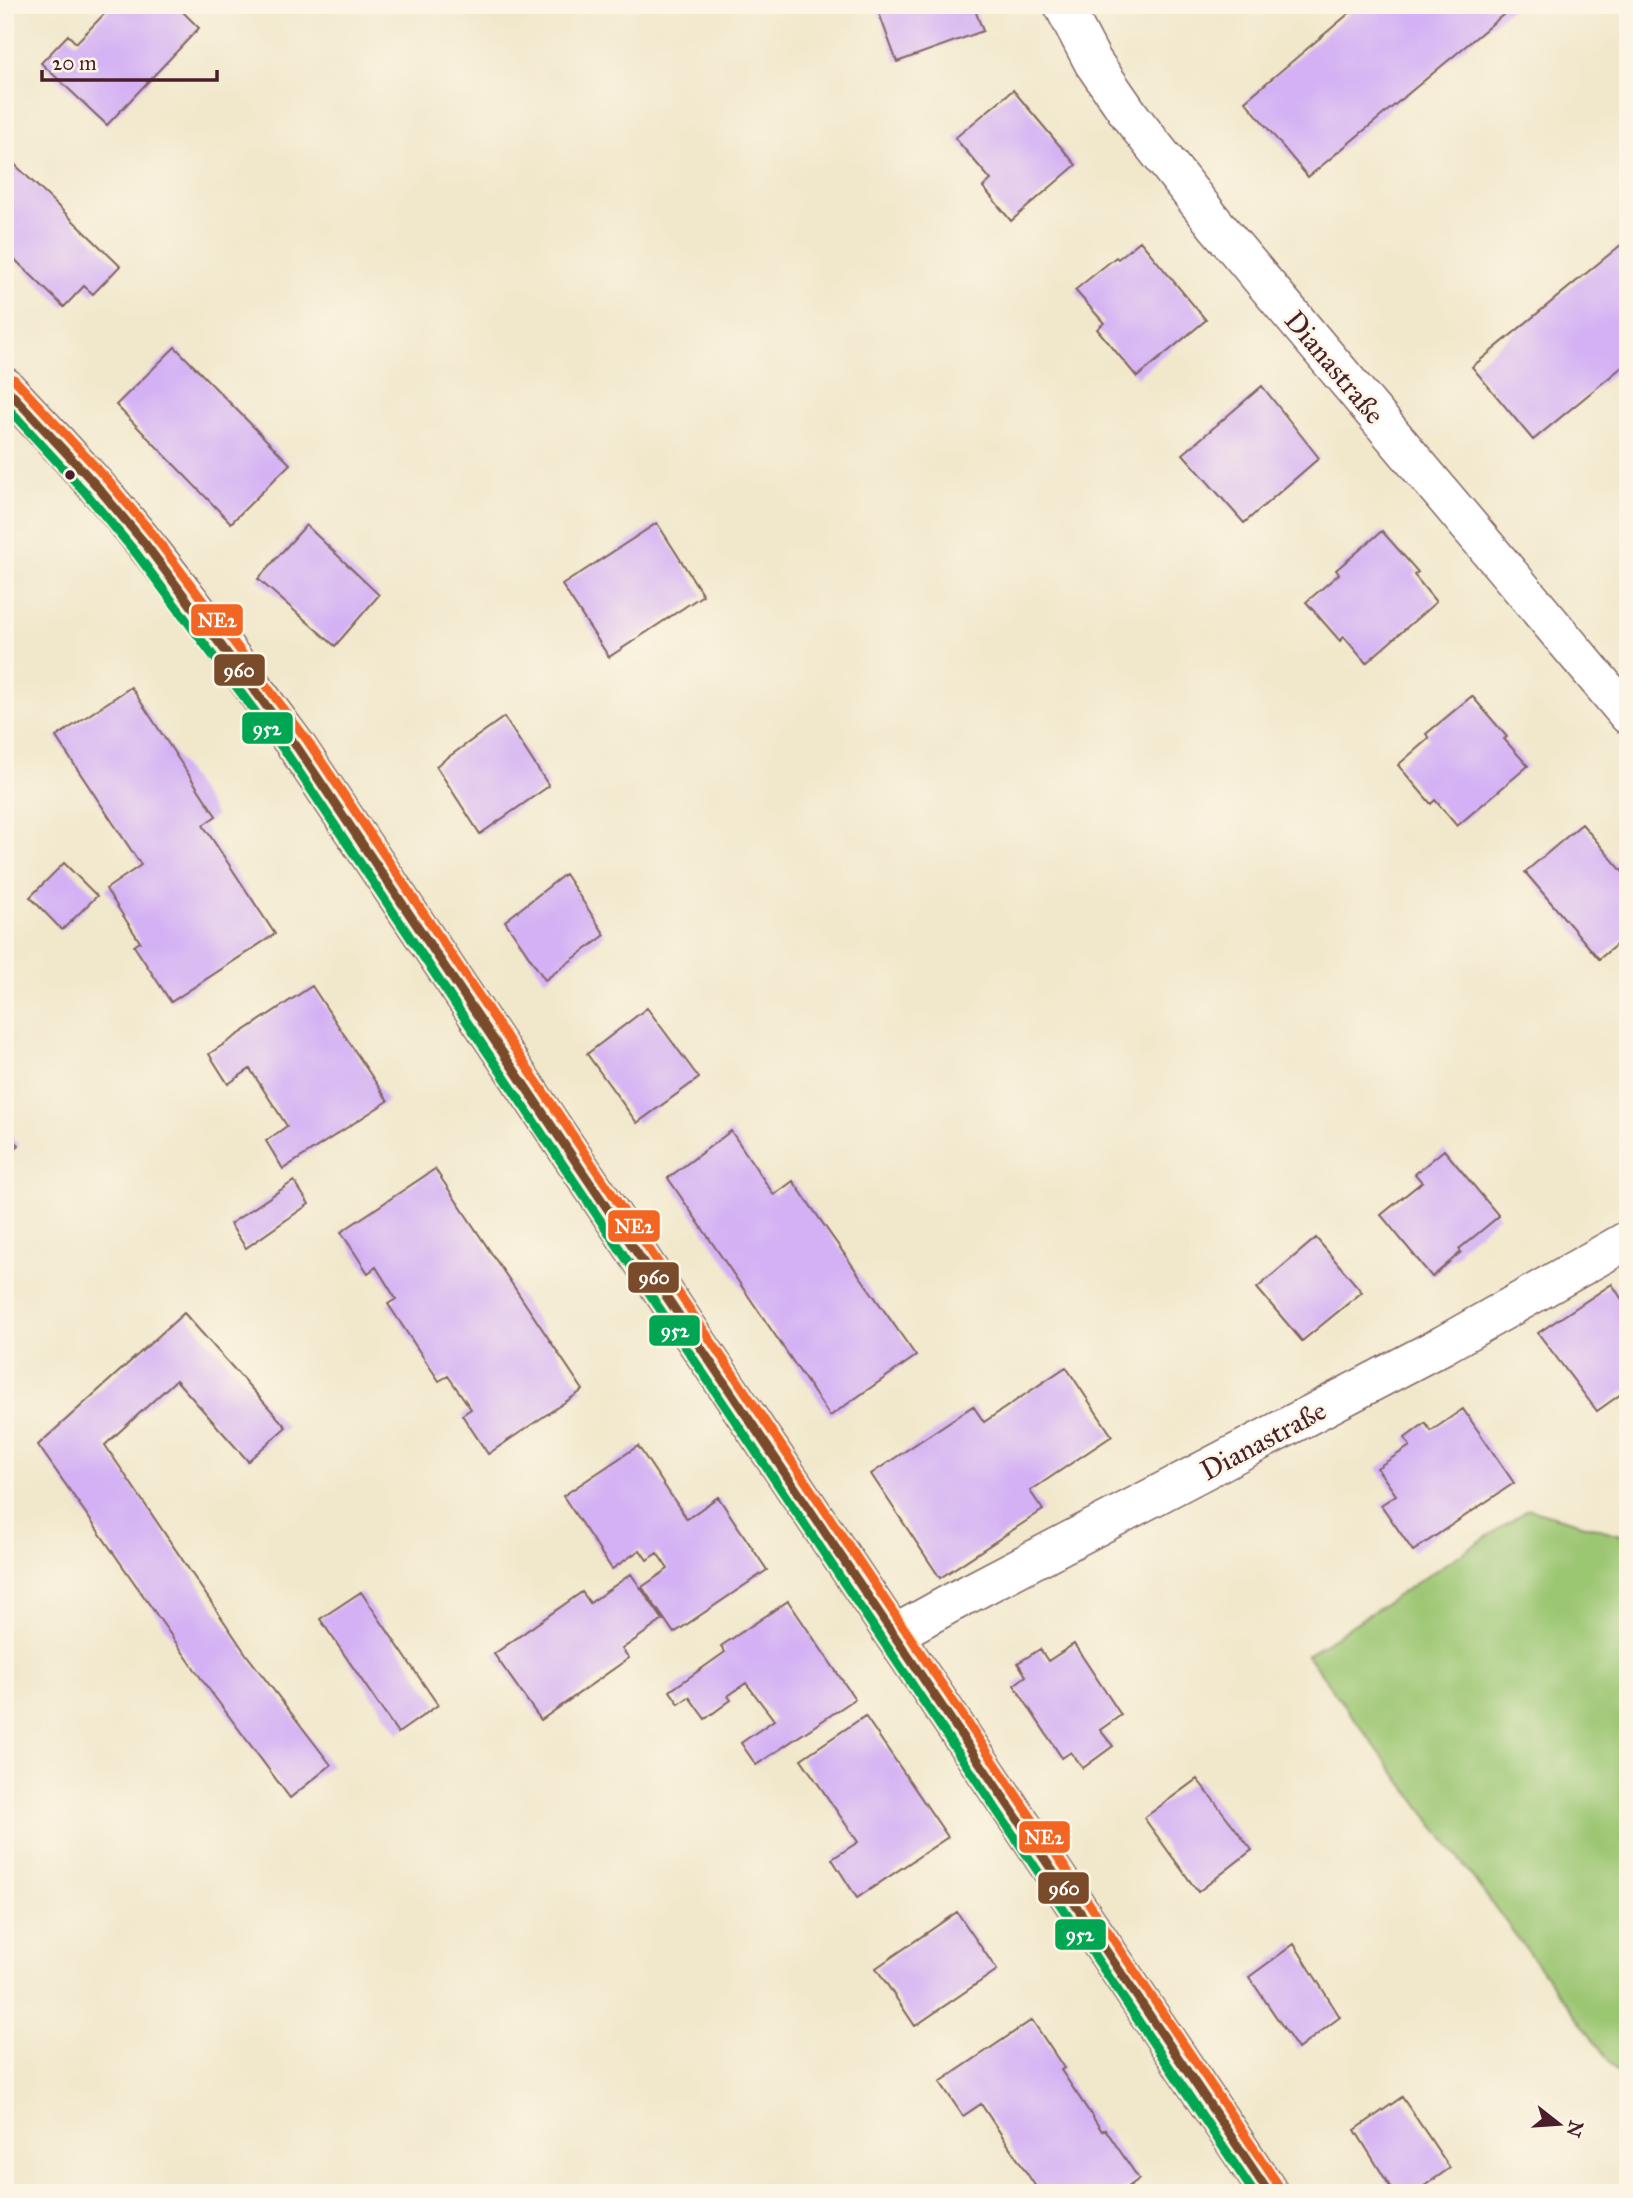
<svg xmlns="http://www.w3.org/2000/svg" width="1633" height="2198" viewBox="0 0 1633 2198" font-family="'IM FELL Great Primer',serif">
  <rect width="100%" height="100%" fill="#fcf5e5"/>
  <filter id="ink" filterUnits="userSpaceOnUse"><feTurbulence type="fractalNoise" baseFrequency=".0143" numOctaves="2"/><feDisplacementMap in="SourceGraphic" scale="14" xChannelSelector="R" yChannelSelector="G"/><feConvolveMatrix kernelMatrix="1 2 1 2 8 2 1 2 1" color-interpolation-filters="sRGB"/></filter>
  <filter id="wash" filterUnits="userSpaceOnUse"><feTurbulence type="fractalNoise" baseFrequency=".00686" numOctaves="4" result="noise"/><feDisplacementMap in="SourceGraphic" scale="28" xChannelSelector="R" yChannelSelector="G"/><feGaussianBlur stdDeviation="1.57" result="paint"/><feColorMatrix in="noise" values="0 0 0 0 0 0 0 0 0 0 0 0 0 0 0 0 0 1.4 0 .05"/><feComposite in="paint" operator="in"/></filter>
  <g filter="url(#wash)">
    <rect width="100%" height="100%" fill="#f1e8cc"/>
    <path fill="#9bc672" stroke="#72724e" stroke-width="2" d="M 1529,1509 L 1628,1537 L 1628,2086 L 1307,1655 Z"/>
    <g id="blocks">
      <path fill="#d4b1f4" d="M 113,5 L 176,5 L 199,28 L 107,125 L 41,63 L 68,35 L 76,43 Z
        M 876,5 L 973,5 L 983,31 L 897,62 Z
        M 1359,5 L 1515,5 L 1308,177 L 1245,101 Z
        M 1013,90 L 1076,165 L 1011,221 L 983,187 L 991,180 L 955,138 Z
        M 5,155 L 120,266 L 93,294 L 84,286 L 64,307 L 5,250 Z
        M 1628,239 L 1628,362 L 1533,440 L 1472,367 Z
        M 1140,241 L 1206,320 L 1137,377 L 1097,329 L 1104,323 L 1075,290 L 1116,257 L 1118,259 Z
        M 175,347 L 290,464 L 231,523 L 116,405 Z
        M 1262,386 L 1319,458 L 1244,523 L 1183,454 Z
        M 657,523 L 703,595 L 609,657 L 562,585 Z
        M 306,525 L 379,595 L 335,646 L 258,579 Z
        M 1382,531 L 1418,572 L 1414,575 L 1436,602 L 1366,663 L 1344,637 L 1340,641 L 1306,602 L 1339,574 L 1336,570 Z
        M 131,687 L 216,816 L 203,825 L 275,934 L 171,1002 L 134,946 L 140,942 L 106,889 L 141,865 L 56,737 Z
        M 1472,696 L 1507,737 L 1504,739 L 1528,766 L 1457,826 L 1435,800 L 1431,804 L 1398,765 L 1429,738 L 1426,734 Z
        M 504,717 L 549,786 L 480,834 L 436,766 Z
        M 1582,824 L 1628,878 L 1628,935 L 1599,959 L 1525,872 Z
        M 64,863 L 97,896 L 62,930 L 30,897 Z
        M 565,874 L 605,935 L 545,980 L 505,921 Z
        M 312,986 L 388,1101 L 283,1169 L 266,1141 L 287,1126 L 250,1069 L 228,1084 L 209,1054 Z
        M 647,1008 L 699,1078 L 637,1123 L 587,1054 Z
        M 731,1131 L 774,1195 L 793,1181 L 916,1356 L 830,1416 L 668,1178 Z
        M 5,1132 L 19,1145 L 5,1159 Z
        M 1444,1150 L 1499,1216 L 1459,1249 L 1461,1252 L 1432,1277 L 1381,1215 L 1422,1182 L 1415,1174 Z
        M 435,1169 L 583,1390 L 488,1454 L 462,1415 L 471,1409 L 448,1376 L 439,1381 L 388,1304 L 396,1299 L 376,1267 L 368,1273 L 341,1232 Z
        M 294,1181 L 309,1204 L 246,1248 L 230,1224 Z
        M 1316,1238 L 1362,1292 L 1302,1341 L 1257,1288 Z
        M 1612,1284 L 1628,1309 L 1628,1389 L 1597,1411 L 1538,1333 Z
        M 184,1313 L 286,1427 L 248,1461 L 176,1380 L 105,1445 L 246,1654 L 331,1765 L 290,1798 L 205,1684 L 38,1445 Z
        M 1066,1367 L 1112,1436 L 1030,1491 L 1043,1510 L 940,1578 L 871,1474 L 973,1406 L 984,1422 Z
        M 1463,1409 L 1514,1483 L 1413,1551 L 1381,1505 L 1396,1495 L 1377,1468 L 1410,1446 L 1405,1438 L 1425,1423 L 1431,1431 Z
        M 638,1446 L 687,1519 L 718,1497 L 767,1570 L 674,1633 L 642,1587 L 668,1569 L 657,1553 L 647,1560 L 640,1550 L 612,1569 L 563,1496 Z
        M 631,1574 L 663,1620 L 622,1649 L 629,1658 L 541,1720 L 494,1654 L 582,1592 L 590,1603 Z
        M 361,1592 L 438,1705 L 398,1733 L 320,1619 Z
        M 788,1601 L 855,1699 L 756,1765 L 741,1743 L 774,1720 L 746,1683 L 728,1696 L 731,1700 L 705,1719 L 689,1697 L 679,1704 L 670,1691 L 725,1652 L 721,1646 Z
        M 1074,1644 L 1121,1715 L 1100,1730 L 1113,1746 L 1083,1768 L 1071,1752 L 1062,1758 L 1014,1685 L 1026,1676 L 1018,1663 L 1040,1649 L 1048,1661 Z
        M 865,1716 L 948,1837 L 857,1898 L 832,1859 L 858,1842 L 801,1759 Z
        M 1197,1779 L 1252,1850 L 1198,1892 L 1144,1818 Z
        M 957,1912 L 997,1970 L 915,2026 L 876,1968 Z
        M 1294,1944 L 1340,2017 L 1298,2049 L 1249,1977 Z
        M 1032,2020 L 1064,2068 L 1061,2070 L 1102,2131 L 1105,2129 L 1139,2179 L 1120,2193 L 1040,2193 L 981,2104 L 963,2116 L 940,2082 Z
        M 1402,2097 L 1450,2168 L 1414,2193 L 1394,2193 L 1355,2130 Z"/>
    </g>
  </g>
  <g filter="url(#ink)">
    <use href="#blocks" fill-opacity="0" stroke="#846563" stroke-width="2"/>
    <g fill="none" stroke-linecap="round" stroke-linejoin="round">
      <g stroke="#846563" stroke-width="41">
        <path id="minor" d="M 1063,5 L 1093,62 L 1131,117 L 1216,225 L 1628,715
          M 895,1634 L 951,1603 L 1443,1345 L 1628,1240"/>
      </g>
      <g stroke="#846563" stroke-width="41">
        <path id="major" d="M 5,387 C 45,430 86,472 123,517 C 185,591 240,670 297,747 L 1269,2193"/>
      </g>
      <use href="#minor" stroke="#fff" stroke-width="38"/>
      <use href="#major" stroke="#fff" stroke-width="38"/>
      <g stroke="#fcf5e5" stroke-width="14">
        <path id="bus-1" d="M 5,387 L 95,484 L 146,545 L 297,747 L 1269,2193"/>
      </g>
      <g stroke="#fcf5e5" stroke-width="14">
        <path id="bus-2" d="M 5,405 L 85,492 L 136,553 L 287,754 L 1254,2193"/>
      </g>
      <g stroke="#fcf5e5" stroke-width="14">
        <path id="bus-3" d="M 14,379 L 104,476 L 155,537 L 307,740 L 1279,2186"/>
      </g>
      <use href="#bus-1" stroke="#7a4b2a" stroke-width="9"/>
      <use href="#bus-2" stroke="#00a651" stroke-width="9"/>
      <use href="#bus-3" stroke="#f26522" stroke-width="9"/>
    </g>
  </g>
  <circle fill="#4a1f2b" stroke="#fcf5e5" stroke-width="2.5" cx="70" cy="475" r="6"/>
  <g text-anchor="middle" stroke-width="5" stroke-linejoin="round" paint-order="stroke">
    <g font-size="28" fill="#4a1f2b" stroke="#fcf5e5">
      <text transform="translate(1335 367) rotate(50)" y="10">Dianastraße</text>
      <text transform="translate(1263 1440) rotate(-28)" y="10">Dianastraße</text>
    </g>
  </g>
  <g stroke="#fcf5e5" stroke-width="2.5">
    <rect x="190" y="603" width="54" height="34" rx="7" fill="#f26522"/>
    <rect x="213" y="653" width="53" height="34" rx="7" fill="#7a4b2a"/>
    <rect x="241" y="711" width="53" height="34" rx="7" fill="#00a651"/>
    <rect x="607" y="1209" width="54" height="34" rx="7" fill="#f26522"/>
    <rect x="627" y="1261" width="53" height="33" rx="7" fill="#7a4b2a"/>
    <rect x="648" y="1314" width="53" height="33" rx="7" fill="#00a651"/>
    <rect x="1018" y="1820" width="53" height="34" rx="7" fill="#f26522"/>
    <rect x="1037" y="1871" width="53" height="34" rx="7" fill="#7a4b2a"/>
    <rect x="1054" y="1918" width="53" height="33" rx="7" fill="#00a651"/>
  </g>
  <g font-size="19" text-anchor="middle" font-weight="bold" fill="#fff">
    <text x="217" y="627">NE2</text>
    <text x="239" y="677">960</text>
    <text x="267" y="735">952</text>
    <text x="634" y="1233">NE2</text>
    <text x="654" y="1284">960</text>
    <text x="675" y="1337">952</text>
    <text x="1044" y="1844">NE2</text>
    <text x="1064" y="1895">960</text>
    <text x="1080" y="1941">952</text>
  </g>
  <rect width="1633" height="2198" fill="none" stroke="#fcf5e5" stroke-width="28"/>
  <g transform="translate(1559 2124) rotate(107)" stroke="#fcf5e5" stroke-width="5" paint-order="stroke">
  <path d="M0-5L12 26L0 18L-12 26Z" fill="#4a1f2b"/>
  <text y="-10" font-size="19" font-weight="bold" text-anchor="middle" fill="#4a1f2b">N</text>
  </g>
  <path d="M42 70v10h175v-10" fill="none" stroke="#4a1f2b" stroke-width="3.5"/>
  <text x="52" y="70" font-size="21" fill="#4a1f2b" stroke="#fcf5e5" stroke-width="5" paint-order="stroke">20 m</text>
</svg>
